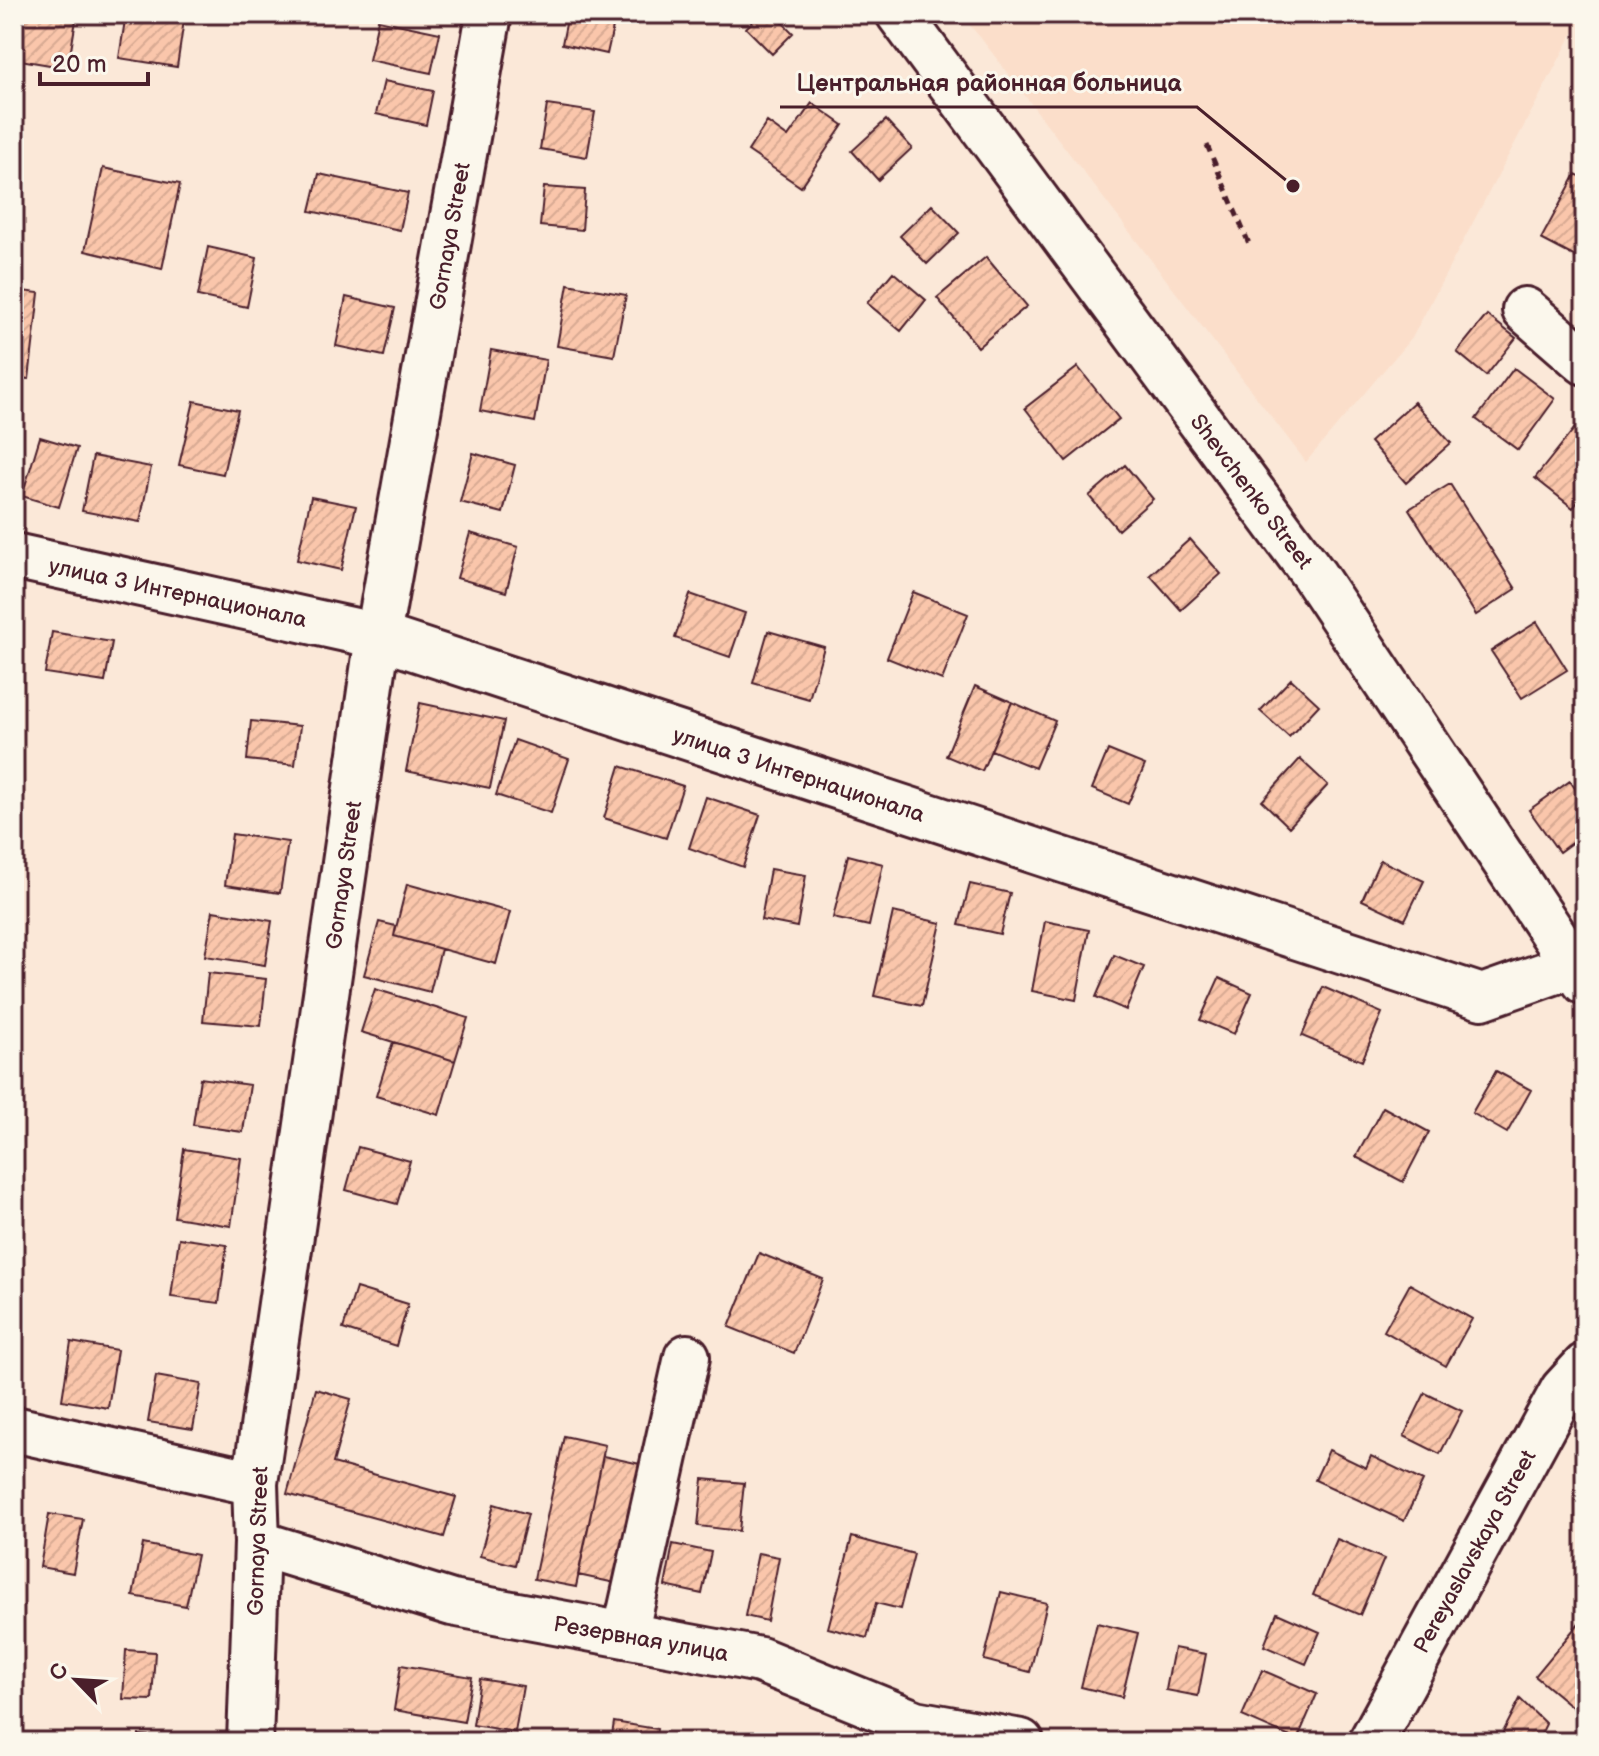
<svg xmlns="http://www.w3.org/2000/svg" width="1599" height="1756" viewBox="0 0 1599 1756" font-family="'Balsamiq Sans',sans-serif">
  <defs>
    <pattern id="building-hatch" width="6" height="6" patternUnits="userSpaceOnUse" patternTransform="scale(2)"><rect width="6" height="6" fill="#fac6ab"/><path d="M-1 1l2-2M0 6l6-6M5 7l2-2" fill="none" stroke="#d8aa93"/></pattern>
  </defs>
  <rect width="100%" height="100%" fill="#fbe8d8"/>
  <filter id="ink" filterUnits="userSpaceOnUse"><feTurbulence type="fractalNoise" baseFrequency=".0125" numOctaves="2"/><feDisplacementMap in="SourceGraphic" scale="16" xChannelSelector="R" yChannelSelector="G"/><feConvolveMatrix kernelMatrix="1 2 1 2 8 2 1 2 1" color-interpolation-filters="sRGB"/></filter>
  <g filter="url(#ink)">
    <path fill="#fbdeca" d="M 960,14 L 1583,14 L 1413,336 L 1306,462 L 980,37 Z"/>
    <path fill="url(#building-hatch)" stroke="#4a1f2b" stroke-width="2" d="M 20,14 L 77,14 L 68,68 L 14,59 Z
      M 126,14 L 184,20 L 177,67 L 119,58 Z
      M 568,14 L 616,14 L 607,54 L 562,44 Z
      M 760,14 L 774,14 L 793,33 L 772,54 L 746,28 Z
      M 378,20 L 440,33 L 431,73 L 369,60 Z
      M 384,81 L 433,91 L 426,125 L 376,114 Z
      M 812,103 L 843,125 L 801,187 L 748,151 L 767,122 L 788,137 Z
      M 547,105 L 595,112 L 587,157 L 540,149 Z
      M 886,120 L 912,148 L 878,180 L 852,151 Z
      M 103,168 L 180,184 L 162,269 L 85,251 Z
      M 319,174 L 408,193 L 400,230 L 310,211 Z
      M 1576,174 L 1585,179 L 1585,262 L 1541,239 Z
      M 544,187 L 585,190 L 582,230 L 540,226 Z
      M 932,205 L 959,233 L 927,264 L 900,236 Z
      M 208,247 L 257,258 L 247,307 L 198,296 Z
      M 986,257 L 1027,306 L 978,347 L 937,298 Z
      M 893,272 L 926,300 L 901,331 L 867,303 Z
      M 568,284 L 626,295 L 614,356 L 557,346 Z
      M 14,290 L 39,293 L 29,379 L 14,377 Z
      M 346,297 L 395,308 L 384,356 L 336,346 Z
      M 1487,315 L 1516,338 L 1486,376 L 1457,352 Z
      M 491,350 L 546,360 L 535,422 L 480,411 Z
      M 1078,367 L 1119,419 L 1066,461 L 1025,408 Z
      M 1514,368 L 1555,399 L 1518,450 L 1476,419 Z
      M 194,401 L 238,410 L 223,474 L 179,465 Z
      M 1414,402 L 1451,443 L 1406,483 L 1370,442 Z
      M 1582,419 L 1585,422 L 1585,492 L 1573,508 L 1535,478 Z
      M 40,437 L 77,448 L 59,507 L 22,496 Z
      M 473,453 L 515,465 L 503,513 L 460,502 Z
      M 93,456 L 151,467 L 140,522 L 82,511 Z
      M 1125,465 L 1153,499 L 1118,530 L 1089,496 Z
      M 1450,484 L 1516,589 L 1476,615 L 1409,509 Z
      M 311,497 L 356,506 L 341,570 L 297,560 Z
      M 470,533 L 518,547 L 506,592 L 457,578 Z
      M 1190,539 L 1221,574 L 1181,610 L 1150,575 Z
      M 913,592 L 968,614 L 942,680 L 887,658 Z
      M 690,594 L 745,613 L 730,657 L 675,638 Z
      M 1537,622 L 1567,670 L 1522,698 L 1491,651 Z
      M 768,631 L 824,647 L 809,699 L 753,683 Z
      M 52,632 L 112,642 L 105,682 L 45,673 Z
      M 1291,679 L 1319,705 L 1289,737 L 1260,711 Z
      M 975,686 L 1012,702 L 982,771 L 946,756 Z
      M 1012,702 L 1055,721 L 1035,768 L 991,750 Z
      M 420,703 L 504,721 L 490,788 L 406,771 Z
      M 251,721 L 300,726 L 295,765 L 247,760 Z
      M 515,740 L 569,759 L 551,813 L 496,795 Z
      M 1108,750 L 1145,765 L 1128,804 L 1092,789 Z
      M 1300,759 L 1328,785 L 1289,827 L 1262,801 Z
      M 620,766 L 683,786 L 666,838 L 604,818 Z
      M 1570,781 L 1585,803 L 1585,833 L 1559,852 L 1529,810 Z
      M 706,797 L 760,815 L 743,867 L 689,848 Z
      M 232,834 L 288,842 L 280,893 L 225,885 Z
      M 848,855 L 883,864 L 869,926 L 833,918 Z
      M 1380,860 L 1424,881 L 1405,920 L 1362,900 Z
      M 770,869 L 806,875 L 797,927 L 761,920 Z
      M 407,884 L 510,912 L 496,964 L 394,936 Z
      M 970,884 L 1010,893 L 1000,934 L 959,925 Z
      M 213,911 L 272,921 L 265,965 L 205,956 Z
      M 893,912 L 941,923 L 922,1006 L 874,996 Z
      M 1045,921 L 1089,930 L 1076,1000 L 1032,991 Z
      M 379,922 L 396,926 L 394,936 L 441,949 L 430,992 L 364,975 Z
      M 1114,955 L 1144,967 L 1126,1010 L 1096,997 Z
      M 208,973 L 266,979 L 261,1026 L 203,1021 Z
      M 1219,978 L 1252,993 L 1234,1034 L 1200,1020 Z
      M 1323,987 L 1382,1013 L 1362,1061 L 1302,1036 Z
      M 375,989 L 468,1018 L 455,1061 L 361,1032 Z
      M 393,1042 L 455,1061 L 439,1115 L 376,1096 Z
      M 1496,1071 L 1531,1090 L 1507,1133 L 1472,1113 Z
      M 200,1078 L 250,1085 L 243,1132 L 193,1125 Z
      M 1383,1107 L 1429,1132 L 1403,1182 L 1356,1157 Z
      M 358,1147 L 410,1161 L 397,1204 L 346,1190 Z
      M 184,1149 L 241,1158 L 231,1226 L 174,1217 Z
      M 179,1238 L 227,1245 L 219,1303 L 171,1297 Z
      M 759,1253 L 823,1279 L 794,1353 L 729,1327 Z
      M 1410,1284 L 1472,1319 L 1446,1366 L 1384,1331 Z
      M 356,1288 L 408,1304 L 396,1346 L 343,1329 Z
      M 71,1342 L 117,1350 L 108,1408 L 62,1400 Z
      M 156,1376 L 201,1384 L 193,1429 L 148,1422 Z
      M 316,1389 L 351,1399 L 333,1463 L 456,1497 L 444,1537 L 287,1494 Z
      M 1425,1393 L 1462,1411 L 1440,1454 L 1404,1436 Z
      M 564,1436 L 605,1445 L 576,1587 L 534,1579 Z
      M 1329,1450 L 1366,1468 L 1371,1456 L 1423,1481 L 1404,1521 L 1315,1480 Z
      M 603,1456 L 645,1465 L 620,1584 L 578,1575 Z
      M 703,1479 L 744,1483 L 739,1531 L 698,1526 Z
      M 494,1504 L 528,1514 L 515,1565 L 480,1556 Z
      M 49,1514 L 83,1519 L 73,1573 L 40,1567 Z
      M 852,1537 L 914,1554 L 900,1609 L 876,1603 L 867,1638 L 828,1628 Z
      M 1337,1539 L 1384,1559 L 1360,1615 L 1313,1595 Z
      M 143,1544 L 197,1555 L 186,1606 L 133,1596 Z
      M 673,1544 L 711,1552 L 702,1594 L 665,1586 Z
      M 758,1553 L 779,1557 L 767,1621 L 745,1616 Z
      M 1001,1592 L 1047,1603 L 1030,1672 L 984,1660 Z
      M 1277,1613 L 1320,1632 L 1306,1664 L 1264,1646 Z
      M 1097,1623 L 1138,1633 L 1122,1697 L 1081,1687 Z
      M 1579,1623 L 1585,1628 L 1585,1711 L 1582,1715 L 1535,1676 Z
      M 1174,1648 L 1206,1654 L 1198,1696 L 1166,1690 Z
      M 126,1650 L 155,1652 L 152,1700 L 123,1699 Z
      M 401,1665 L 472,1677 L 464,1722 L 394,1710 Z
      M 1262,1670 L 1317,1694 L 1297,1740 L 1242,1716 Z
      M 480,1679 L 523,1686 L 515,1732 L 473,1725 Z
      M 1520,1699 L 1546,1724 L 1537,1742 L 1498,1742 Z
      M 614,1722 L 657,1729 L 655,1742 L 611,1742 Z
      M 139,1735 L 188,1739 L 188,1742 L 139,1742 Z"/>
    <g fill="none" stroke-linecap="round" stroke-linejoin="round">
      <g stroke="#4a1f2b" stroke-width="50">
        <path id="minor" d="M 1525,310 L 1585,362
          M 14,556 L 378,636 L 1482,997 L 1573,965
          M 14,1429 L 255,1483
          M 257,1543 L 452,1603 L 760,1660 L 915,1723 L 1021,1742
          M 625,1635 L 687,1357
          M 1371,1742 L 1563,1390 L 1585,1366"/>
      </g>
      <g stroke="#4a1f2b" stroke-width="50">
        <path id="major" d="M 899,14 L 1314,575 L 1585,982
          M 250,1742 L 257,1543 L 255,1483 L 378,636 L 489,14"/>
      </g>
      <path stroke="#4a1f2b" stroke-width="5" stroke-dasharray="8 6" stroke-linecap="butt" d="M 1207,145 L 1250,246"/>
      <use href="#minor" stroke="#fbf7ec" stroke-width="44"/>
      <use href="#major" stroke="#fbf7ec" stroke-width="44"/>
    </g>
  </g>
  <g text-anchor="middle" stroke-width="6" stroke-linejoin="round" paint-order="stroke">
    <g font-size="22" fill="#4a1f2b" stroke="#fbf7ec">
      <text transform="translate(449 236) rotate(-80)" y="8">Gornaya Street</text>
      <text transform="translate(1252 491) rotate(53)" y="8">Shevchenko Street</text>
      <text transform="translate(178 592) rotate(12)" y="8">улица 3 Интернационала</text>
      <text transform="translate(799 774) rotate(18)" y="8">улица 3 Интернационала</text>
      <text transform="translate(343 875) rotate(-82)" y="8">Gornaya Street</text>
      <text transform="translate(257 1541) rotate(-88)" y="8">Gornaya Street</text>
      <text transform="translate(1474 1551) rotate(-61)" y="8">Pereyaslavskaya Street</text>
      <text transform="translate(641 1638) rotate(10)" y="8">Резервная улица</text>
    </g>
  </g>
  <path fill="none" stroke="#4a1f2b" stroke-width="3" d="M1293 186L1197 107H780"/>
  <circle fill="#4a1f2b" stroke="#fbf7ec" stroke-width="3" cx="1293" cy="186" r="8"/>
  <g font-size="24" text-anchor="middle" font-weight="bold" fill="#4a1f2b" stroke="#fbf7ec" stroke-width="6" stroke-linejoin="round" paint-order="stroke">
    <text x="989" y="91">Центральная районная больница</text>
  </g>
  <rect width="1599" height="1756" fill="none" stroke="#fbf7ec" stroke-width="48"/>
  <rect x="24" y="24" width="1551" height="1708" fill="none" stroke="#4a1f2b" stroke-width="3" filter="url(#ink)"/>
  <g transform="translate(76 1680) rotate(295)" stroke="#fbf7ec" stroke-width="6" paint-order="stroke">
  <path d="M0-6L14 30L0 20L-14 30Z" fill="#4a1f2b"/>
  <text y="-12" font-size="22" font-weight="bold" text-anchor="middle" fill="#4a1f2b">С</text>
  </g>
  <path d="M40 72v12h108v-12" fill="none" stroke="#4a1f2b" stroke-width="4"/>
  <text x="52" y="72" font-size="24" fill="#4a1f2b" stroke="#fbf7ec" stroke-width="6" paint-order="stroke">20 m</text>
</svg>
